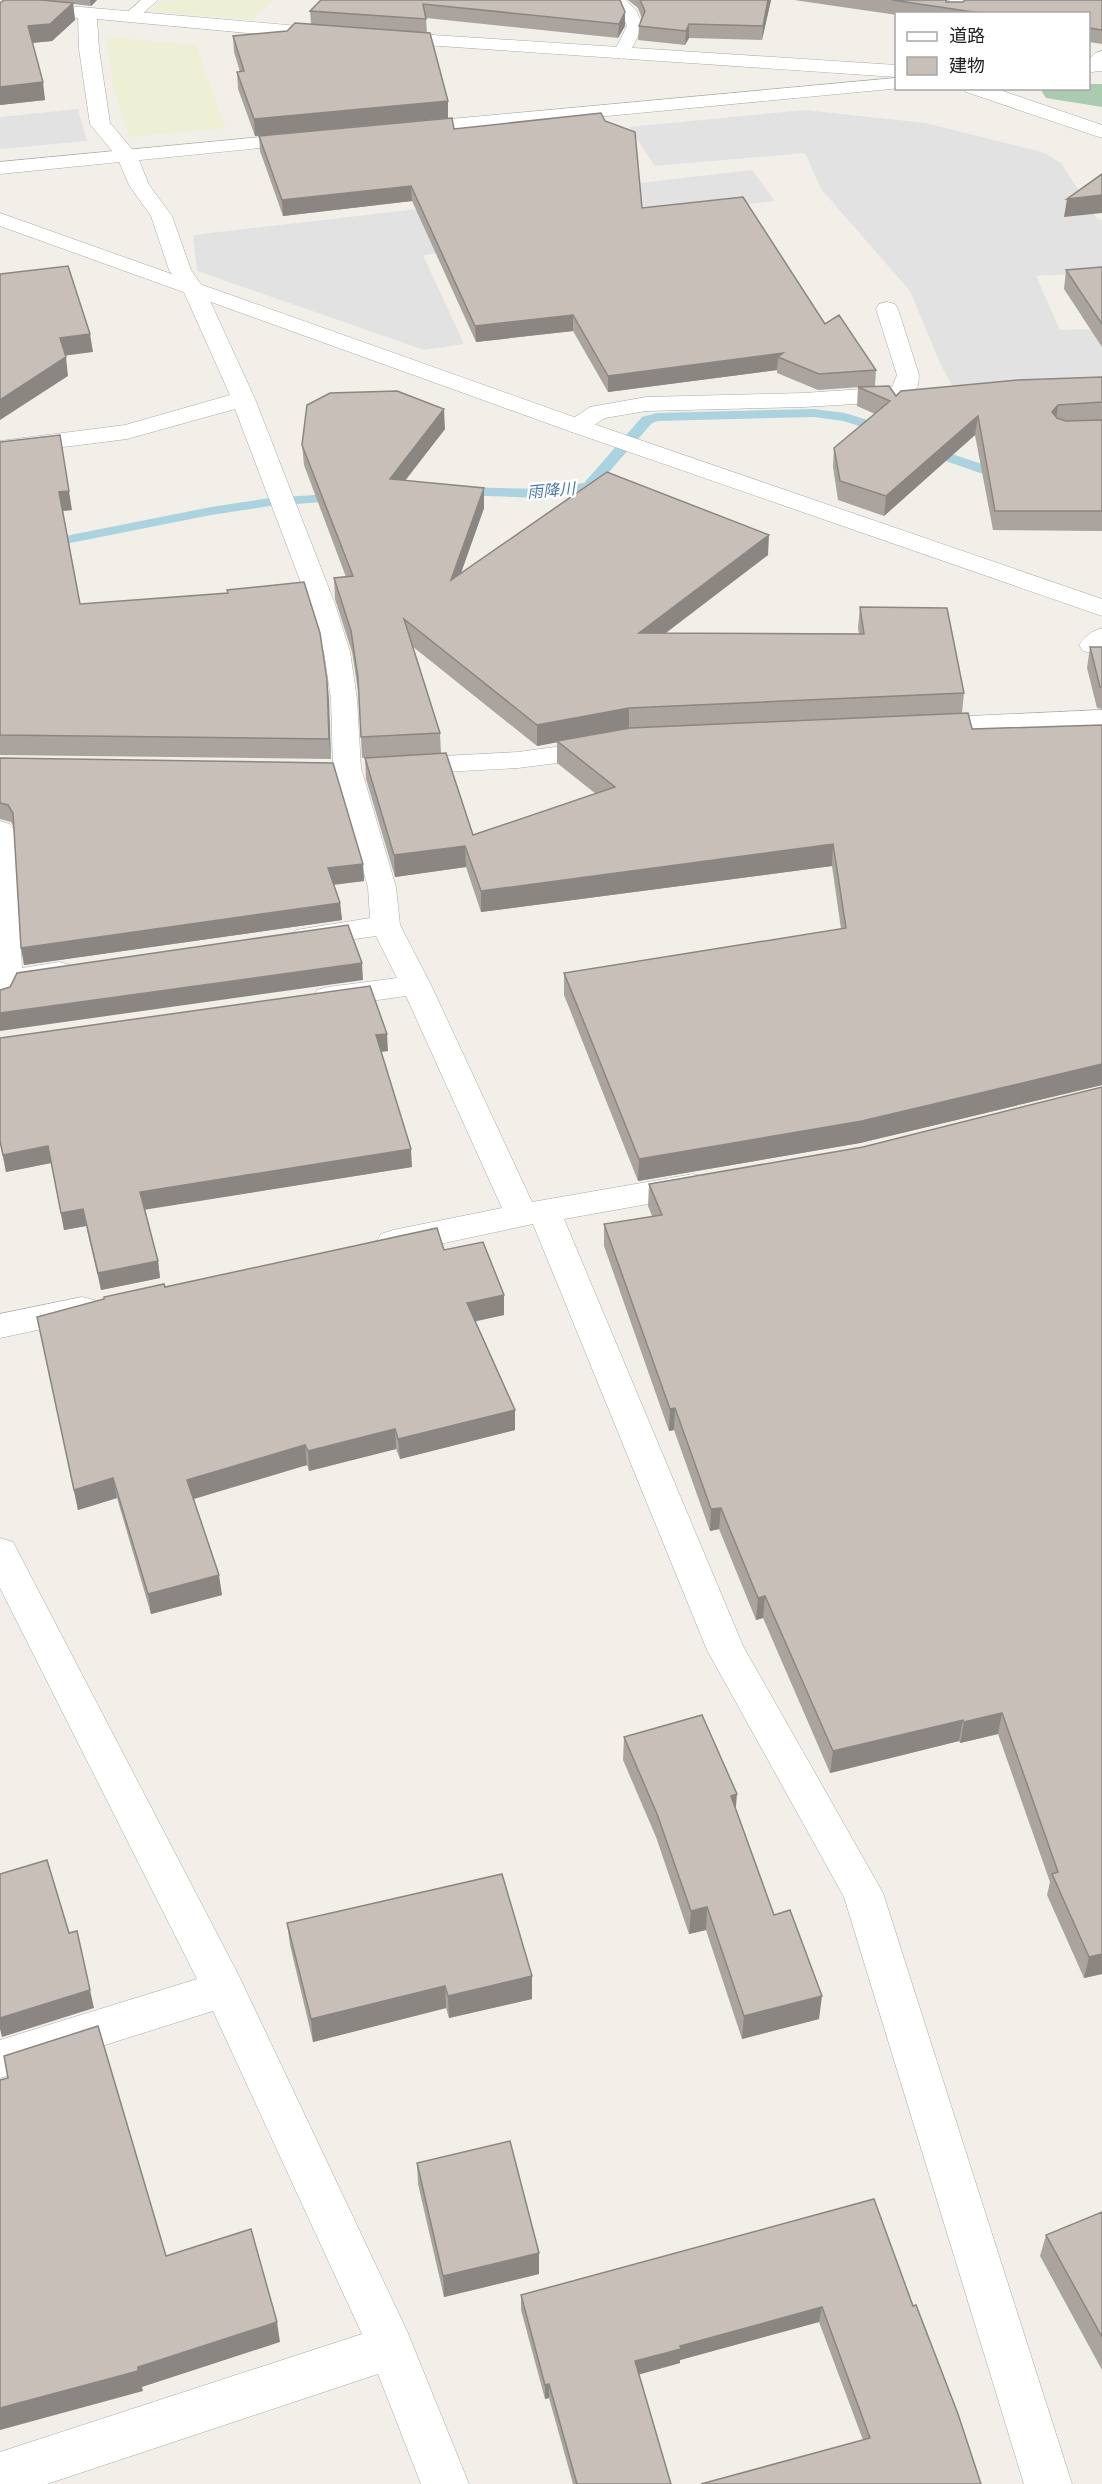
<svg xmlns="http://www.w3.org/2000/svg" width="1102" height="2484" viewBox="0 0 1102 2484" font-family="Helvetica,'Noto Sans JP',sans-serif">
  <rect width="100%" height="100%" fill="#f2efe9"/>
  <path fill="#eef0d5" d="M 162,0 L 274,0 L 253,20 L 150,11 Z
    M 106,37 L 196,45 L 226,128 L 129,137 L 113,87 Z"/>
  <path fill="#aacbaf" d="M 1089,84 L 1102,84 L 1102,107 L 1046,98 L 1042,92 L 1043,89 L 1088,88 Z"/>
  <path fill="#e2e2e2" d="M 78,109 L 87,141 L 0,149 L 0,117 Z
    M 804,110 L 926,123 L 1042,152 L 1061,163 L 1098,220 L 1102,220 L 1102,272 L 1036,276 L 1060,330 L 1102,329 L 1102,388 L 956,393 L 940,363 L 910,291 L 821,189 L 805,153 L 655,166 L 629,127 Z
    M 752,170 L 775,201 L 472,237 L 475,249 L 423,255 L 464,344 L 424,350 L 197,271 L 193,235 Z"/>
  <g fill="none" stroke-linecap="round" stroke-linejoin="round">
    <path fill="#aad3df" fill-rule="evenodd" d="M 814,409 L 845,413 L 893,428 L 895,431 L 888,435 L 843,421 L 814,417 L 658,421 L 652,423 L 594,489 L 541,498 L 459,495 L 452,491 L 459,487 L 541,489 L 584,483 L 642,417 L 657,413 Z
      M 925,445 L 988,466 L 1011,471 L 1013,474 L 1006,478 L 980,473 L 920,452 L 918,449 L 920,446 Z
      M 343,493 L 350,497 L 348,500 L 270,506 L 211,515 L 0,557 L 0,549 L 211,507 L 270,498 Z"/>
    <g stroke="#a9a9a9" stroke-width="1">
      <path id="service" d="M 141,0 L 158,0 L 135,20 L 125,20 L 122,17 Z
        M 609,0 L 626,0 L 636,10 L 643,26 L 629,54 L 621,59 L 613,54 L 627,26 L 621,12 Z
        M 950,0 L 966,0 L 961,7 L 962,14 L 946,14 L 945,7 Z"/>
    </g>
    <g stroke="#a9a9a9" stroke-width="1">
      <path id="pedestrian" d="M 1102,628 L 1102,650 L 1092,653 L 1083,651 L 1079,645 C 1085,636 1092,631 1102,628 Z"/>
    </g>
    <g stroke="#a9a9a9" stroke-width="1">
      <path id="minor" d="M 0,0 L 333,29 L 340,31 L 342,35 L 340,39 L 333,41 L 97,19 L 99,49 L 110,123 L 137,155 L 149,185 L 172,216 L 191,270 L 205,290 L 255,399 L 335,604 L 350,652 L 357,699 L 361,768 L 396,887 L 400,925 L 431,985 L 532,1202 L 693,1174 L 704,1177 L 709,1185 L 704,1193 L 693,1196 L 564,1219 L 743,1646 L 883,1893 L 1072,2484 L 1024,2484 L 844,1897 L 707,1650 L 533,1224 L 393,1254 L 381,1250 L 376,1242 L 381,1234 L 393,1230 L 502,1208 L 406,996 L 328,1007 L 317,1004 L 313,997 L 317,990 L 328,987 L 397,978 L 376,936 L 306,946 L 296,944 L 291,937 L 296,930 L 370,918 L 368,887 L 333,768 L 331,699 L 324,652 L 309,604 L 235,409 L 127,439 L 0,455 L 0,441 L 125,425 L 230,395 L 183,290 L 169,270 L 151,216 L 129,185 L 117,157 L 90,124 L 79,49 L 78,18 L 0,11 Z
        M 387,32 L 896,65 L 896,77 L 380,42 L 378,38 L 380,34 Z
        M 1102,51 L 1102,68 L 1093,72 L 1088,71 L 1088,60 L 1095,53 Z
        M 964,88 L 994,88 L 1102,125 L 1102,138 L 966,92 Z
        M 887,302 L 895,304 L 898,309 L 919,375 L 918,386 L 908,397 L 890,402 L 804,407 L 646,411 L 605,418 L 585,431 L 577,433 L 569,431 L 565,426 L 569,421 L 590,407 L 646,397 L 804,393 L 892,387 L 897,375 L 876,309 L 879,304 Z
        M 1102,710 L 1102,726 L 927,734 L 917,732 L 914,726 L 917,720 L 927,718 Z
        M 600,735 L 610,737 L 614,743 L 610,749 L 557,763 L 518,768 L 405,774 L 395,772 L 391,766 L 395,760 L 405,758 L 518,752 L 555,747 Z
        M 0,821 L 10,824 L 14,830 L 22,968 L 59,962 L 70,965 L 74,972 L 70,979 L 18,988 L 11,1003 L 0,1006 Z
        M 82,1297 L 94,1300 L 99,1309 L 94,1318 L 0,1338 L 0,1314 Z
        M 0,1538 L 13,1542 L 239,1976 L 407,2331 L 469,2484 L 421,2484 L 378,2374 L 47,2484 L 0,2484 L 0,2452 L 362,2334 L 213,2011 L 0,2078 L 0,2040 L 197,1979 L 0,1588 Z"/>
    </g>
    <g stroke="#a9a9a9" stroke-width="1">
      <path id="tertiary" d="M 1102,59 L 1102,71 L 1088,72 L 1088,60 Z
        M 896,78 L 896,88 L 901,88 L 408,135 L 401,133 L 398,129 L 401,125 L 408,123 Z
        M 303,133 L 310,135 L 313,139 L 310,143 L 0,174 L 0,162 Z
        M 0,213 L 585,421 L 1102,599 L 1102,616 L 569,431 L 0,226 Z"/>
    </g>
    <use href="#service" fill="#fff" fill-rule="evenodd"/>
    <use href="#pedestrian" fill="#fff" fill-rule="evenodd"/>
    <use href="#minor" fill="#fff" fill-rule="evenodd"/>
    <use href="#tertiary" fill="#fff" fill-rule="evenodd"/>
  </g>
  <path fill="#aba49e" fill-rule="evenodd" d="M 4,0 L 97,0 L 91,6 L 73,4 L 75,20 L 52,41 L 33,43 L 45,100 L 0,105 L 0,3 Z
    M 321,0 L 620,0 L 625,26 L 618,38 L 426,18 L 427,33 L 448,101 L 448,118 L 255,136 L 238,89 L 237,72 L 240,72 L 234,52 L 233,36 L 287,31 L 311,24 L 310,11 Z
    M 628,0 L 771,0 L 762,40 L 689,38 L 685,45 L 638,40 L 639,26 L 642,19 L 638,8 Z
    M 794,0 L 948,0 L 946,2 L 963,2 L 964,0 L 1102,0 L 1102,44 L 1089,42 L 1089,14 L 897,14 L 897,15 Z
    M 454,129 L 642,208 L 825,324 L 876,370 L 875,386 L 818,390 L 777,373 L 777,370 L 608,392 L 573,331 L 476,342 L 412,201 L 283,216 L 260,151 L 259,136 Z
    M 1102,267 L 1102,347 L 1064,289 L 1066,270 Z
    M 1102,377 L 1102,531 L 993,530 L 975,435 L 884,516 L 838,500 L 833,467 L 834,448 L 875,414 L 857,406 L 858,387 L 896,396 Z
    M 445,429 L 405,480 L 484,508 L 461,573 L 768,555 L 666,633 L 859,634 L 858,628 L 860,607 L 964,693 L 962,713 L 972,729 L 1102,725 L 1102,1085 L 860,1143 L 638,1181 L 564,995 L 564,973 L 841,929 L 832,866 L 481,912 L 466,867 L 395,877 L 366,779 L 365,758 L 388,756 L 362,758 L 359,697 L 352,652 L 335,599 L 334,578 L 346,577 L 304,465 L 302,445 ZM 412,646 L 537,746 L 557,742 L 557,763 L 596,794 L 473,835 L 441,753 L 440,733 Z
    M 0,442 L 72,510 L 63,511 L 80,604 L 327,680 L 331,759 L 0,755 Z
    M 1090,647 L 1102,647 L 1102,709 L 1097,708 L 1087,668 Z
    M 0,758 L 363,864 L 364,881 L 334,885 L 340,903 L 342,920 L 24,965 L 14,827 L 11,822 L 0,819 Z
    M 0,1038 L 388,1051 L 381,1052 L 412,1167 L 145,1209 L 158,1261 L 160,1278 L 101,1290 L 86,1226 L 64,1230 L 51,1163 L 6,1172 L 0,1143 Z
    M 1102,1087 L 1102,1974 L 1084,1978 L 1047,1895 L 1050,1882 L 998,1734 L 960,1743 L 959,1741 L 830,1773 L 763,1618 L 756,1620 L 719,1529 L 710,1531 L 674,1430 L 669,1431 L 604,1246 L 604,1224 L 652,1216 L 648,1206 L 649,1184 L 863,1147 Z
    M 444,1250 L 504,1315 L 475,1321 L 515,1410 L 515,1430 L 400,1459 L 396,1449 L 309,1471 L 307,1465 L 194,1499 L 222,1595 L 151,1614 L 117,1498 L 78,1510 L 37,1317 L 165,1287 Z
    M 624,1737 L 736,1810 L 774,1915 L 819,2019 L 742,2039 L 706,1930 L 689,1934 L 656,1837 L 623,1760 Z
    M 287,1923 L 532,1976 L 532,1999 L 449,2018 L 446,2008 L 313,2042 L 290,1945 Z
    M 417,2163 L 539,2253 L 539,2274 L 444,2297 L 418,2184 Z
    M 1102,2212 L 1102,2370 L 1040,2256 L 1046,2235 Z
    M 521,2295 L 913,2306 L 958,2414 L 863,2440 L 819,2322 L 680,2360 L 680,2363 L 639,2374 L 671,2484 L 573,2484 L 549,2398 L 545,2399 L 521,2310 Z"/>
  <path fill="#8b8681" d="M 90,0 L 97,0 L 91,6 Z
    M 768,0 L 771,0 L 762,40 L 763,26 Z
    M 73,3 L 75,20 L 52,41 L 30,43 L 28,26 Z
    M 625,12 L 625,26 L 618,38 L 619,24 Z
    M 689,24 L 689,38 L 685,45 L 686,31 Z
    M 43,82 L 45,100 L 0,105 L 0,87 Z
    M 448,101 L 448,118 L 255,136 L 254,119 Z
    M 411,186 L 412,201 L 283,216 L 282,200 Z
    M 1102,195 L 1102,213 L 1064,217 L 1067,199 Z
    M 573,315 L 573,331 L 476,342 L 475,326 Z
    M 90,334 L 93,352 L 62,356 L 60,338 Z
    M 783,353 L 778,357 L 777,370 L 608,392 L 608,376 Z
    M 66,357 L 68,376 L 0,420 L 0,400 Z
    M 1058,405 L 1056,424 L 1052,412 Z
    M 444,409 L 445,429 L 391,499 L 390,479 Z
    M 978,416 L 975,435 L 884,516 L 886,496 Z
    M 484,488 L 484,508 L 451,601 L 451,580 Z
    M 69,491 L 72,510 L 62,511 L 59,492 Z
    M 769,535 L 768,555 L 639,653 L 639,633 Z
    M 327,680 L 329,699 L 331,759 L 329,739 Z
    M 629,708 L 629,729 L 537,746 L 537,725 Z
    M 833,844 L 832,866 L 481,912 L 481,891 Z
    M 465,846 L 466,867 L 395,877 L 394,855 Z
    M 363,864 L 364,881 L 329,885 L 328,868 Z
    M 340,903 L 342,920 L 24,965 L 21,948 Z
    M 362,963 L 363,980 L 0,1031 L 0,1013 Z
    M 387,1034 L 388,1051 L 376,1052 L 376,1035 Z
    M 1102,1064 L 1102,1085 L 860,1143 L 638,1181 L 639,1159 Z
    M 48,1146 L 51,1163 L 6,1172 L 3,1155 Z
    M 411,1149 L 412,1167 L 143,1210 L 140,1192 Z
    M 83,1209 L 86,1226 L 64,1230 L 61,1213 Z
    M 158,1261 L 160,1278 L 101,1290 L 98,1273 Z
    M 504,1295 L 504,1315 L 468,1323 L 467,1303 Z
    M 675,1408 L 674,1430 L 669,1431 L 670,1409 Z
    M 515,1410 L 515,1430 L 400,1459 L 398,1439 Z
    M 395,1429 L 396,1449 L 309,1471 L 308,1451 Z
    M 305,1445 L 307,1465 L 190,1500 L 187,1480 Z
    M 113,1478 L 117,1498 L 78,1510 L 74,1490 Z
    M 721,1508 L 719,1529 L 710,1531 L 711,1509 Z
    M 219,1575 L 222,1595 L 151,1614 L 148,1594 Z
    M 765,1596 L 763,1618 L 756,1620 L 758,1598 Z
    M 1002,1713 L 998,1734 L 960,1743 L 964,1722 Z
    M 963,1720 L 959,1741 L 830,1773 L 833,1751 Z
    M 737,1794 L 735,1818 L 731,1796 Z
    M 707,1907 L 706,1930 L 689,1934 L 691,1911 Z
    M 77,1931 L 94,2008 L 2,2037 L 0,2029 L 0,2018 Z
    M 1102,1954 L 1102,1974 L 1084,1978 L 1089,1957 Z
    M 532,1976 L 532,1999 L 449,2018 L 448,1996 Z
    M 445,1986 L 446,2008 L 313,2042 L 311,2019 Z
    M 822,1996 L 819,2019 L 742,2039 L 744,2016 Z
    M 539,2253 L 539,2274 L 444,2297 L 443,2276 Z
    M 822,2307 L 819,2322 L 680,2360 L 680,2363 L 634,2376 L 635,2361 L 680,2346 Z
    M 277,2322 L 280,2342 L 142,2387 L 143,2391 L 0,2430 L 0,2408 L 138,2367 Z
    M 549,2384 L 549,2398 L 545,2399 L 545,2385 Z"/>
  <path fill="#c7bfb8" stroke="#8b8681" stroke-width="1.5" d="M 4,0 L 41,0 L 73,3 L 50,24 L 28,26 L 43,82 L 0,87 L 0,3 Z
    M 321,0 L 620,0 L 625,12 L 619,24 L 423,4 L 426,19 L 310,11 Z
    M 640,0 L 768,0 L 763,26 L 689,24 L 686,31 L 639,26 L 645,11 Z
    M 892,0 L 946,0 L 946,2 L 963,2 L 965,0 L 1102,0 L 1102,30 L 1089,28 L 1089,14 L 987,14 Z
    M 295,23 L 430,33 L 448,101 L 254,119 L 237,72 L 244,71 L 233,36 L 287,31 Z
    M 601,113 L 605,121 L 635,132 L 642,208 L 743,197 L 825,324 L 839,315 L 876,370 L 819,374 L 778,357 L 783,353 L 608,376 L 573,315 L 475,326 L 411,186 L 282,200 L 259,136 L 452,118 L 454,129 Z
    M 1102,174 L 1102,195 L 1067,199 Z
    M 68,266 L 90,334 L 60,338 L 66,357 L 0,400 L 0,274 Z
    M 1102,267 L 1102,324 L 1066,270 Z
    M 1102,377 L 1102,402 L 1058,405 L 1052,412 L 1057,418 L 1066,421 L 1102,420 L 1102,511 L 995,511 L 978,416 L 886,496 L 840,481 L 834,448 L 890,401 L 858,387 L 889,386 L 896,396 L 901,391 L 1018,380 Z
    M 397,391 L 444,409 L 390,479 L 484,488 L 451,580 L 607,472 L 769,535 L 639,633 L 864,634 L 860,607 L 947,608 L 964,693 L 629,708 L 537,725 L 404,619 L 440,733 L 361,737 L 358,678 L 351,631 L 334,578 L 353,576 L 302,445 L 307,405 L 330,393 Z
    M 60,435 L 69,491 L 59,492 L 80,604 L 228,593 L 227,590 L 304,582 L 320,633 L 327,680 L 329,739 L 0,735 L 0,442 Z
    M 1090,647 L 1102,647 L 1102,687 L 1100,687 Z
    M 968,713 L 972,729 L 1102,725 L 1102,1064 L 862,1121 L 639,1159 L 564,973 L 846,928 L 833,844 L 481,891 L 465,846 L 394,855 L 365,758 L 446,753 L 473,835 L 615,787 L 557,741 L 630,728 Z
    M 0,758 L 333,763 L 363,864 L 328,868 L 340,903 L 21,948 L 13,813 L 8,805 L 0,803 Z
    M 348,925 L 362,963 L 0,1013 L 0,990 L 10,987 L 17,973 Z
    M 370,986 L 387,1034 L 376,1035 L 411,1149 L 140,1192 L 158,1261 L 98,1273 L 83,1209 L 61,1213 L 48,1146 L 3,1155 L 0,1141 L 0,1038 Z
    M 1102,1087 L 1102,1954 L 1089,1957 L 1052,1874 L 1058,1872 L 1002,1713 L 964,1722 L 963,1720 L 833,1751 L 765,1596 L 758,1598 L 721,1508 L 711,1509 L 675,1408 L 670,1409 L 604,1224 L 662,1215 L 649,1184 L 863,1147 Z
    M 437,1228 L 444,1250 L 483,1242 L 504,1295 L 467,1303 L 515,1410 L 398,1439 L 395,1429 L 308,1451 L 305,1445 L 187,1480 L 219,1575 L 148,1594 L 113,1478 L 74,1490 L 37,1317 L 104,1299 L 104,1297 L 164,1284 L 165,1287 Z
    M 702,1715 L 737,1794 L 731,1796 L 774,1915 L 790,1910 L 822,1996 L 744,2016 L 707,1907 L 691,1911 L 657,1814 L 624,1737 Z
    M 47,1860 L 69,1933 L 77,1931 L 90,1990 L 0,2018 L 0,1874 Z
    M 502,1874 L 532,1976 L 448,1996 L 445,1986 L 311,2019 L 287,1923 Z
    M 98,2026 L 166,2256 L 251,2229 L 277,2322 L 138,2367 L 138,2371 L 0,2408 L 0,2080 L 8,2078 L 4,2056 Z
    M 510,2141 L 539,2253 L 443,2276 L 417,2163 Z
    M 874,2199 L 913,2306 L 916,2305 L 958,2414 L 981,2484 L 701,2484 L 870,2438 L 822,2307 L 680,2346 L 681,2349 L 635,2361 L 671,2484 L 577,2484 L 549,2384 L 545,2385 L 521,2295 Z
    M 1102,2212 L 1102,2337 L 1046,2235 Z"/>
  <g text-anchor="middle" stroke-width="5" stroke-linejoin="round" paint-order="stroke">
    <g font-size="16" font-style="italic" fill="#4a7aab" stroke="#fff">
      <text transform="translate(551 490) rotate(-5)" y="6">雨降川</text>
    </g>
  </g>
  <rect x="895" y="12" width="195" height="78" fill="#ffffff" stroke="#a7a7a7" stroke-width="1.5"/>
  <rect x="907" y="32" width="30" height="9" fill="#ffffff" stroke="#a7a7a7" stroke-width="1.5"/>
  <text x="949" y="42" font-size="18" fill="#222222">道路</text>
  <rect x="907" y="57" width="30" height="18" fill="#c7bfb8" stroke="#a7a7a7" stroke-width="1.5"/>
  <text x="949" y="72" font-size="18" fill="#222222">建物</text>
</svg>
